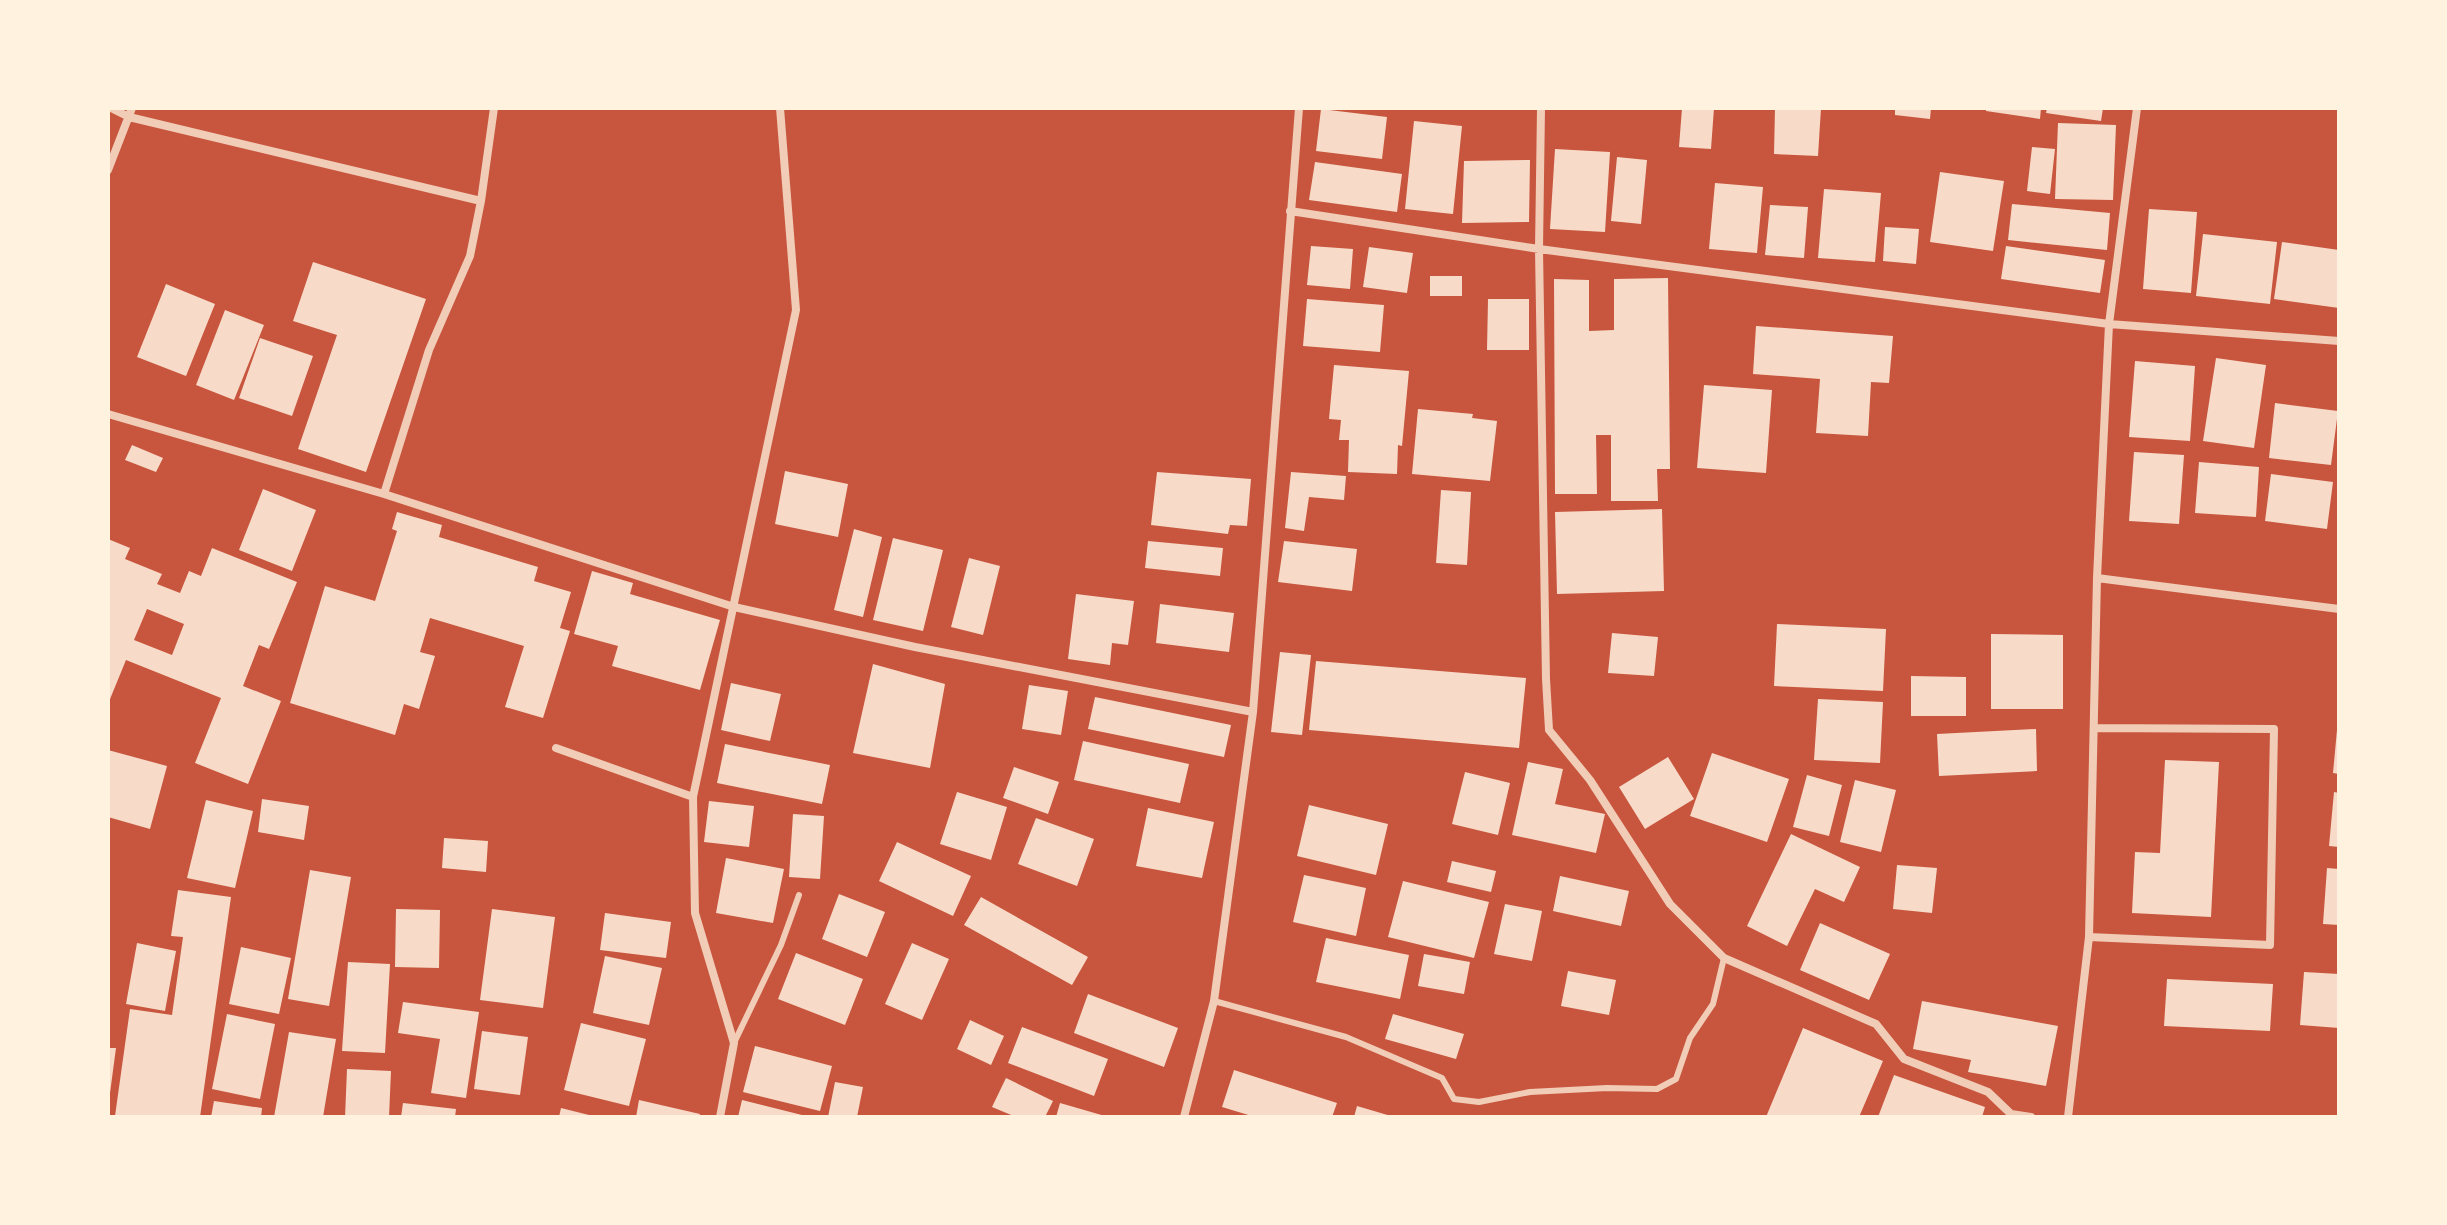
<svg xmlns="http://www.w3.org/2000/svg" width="2447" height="1225" viewBox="0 0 2447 1225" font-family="'Space Grotesk',sans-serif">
  <rect width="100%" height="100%" fill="#c8553d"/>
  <path fill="#f7dbc8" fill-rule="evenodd" d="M 1682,108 L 1714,108 L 1711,149 L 1679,147 Z
    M 1775,108 L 1821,108 L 1818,156 L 1774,154 Z
    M 1895,108 L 1931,108 L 1930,119 L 1895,115 Z
    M 1986,108 L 2041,108 L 2040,119 L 1986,111 Z
    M 2047,108 L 2103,108 L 2101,121 L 2046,113 Z
    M 1321,109 L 1387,117 L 1382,159 L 1316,151 Z
    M 1414,121 L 1462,126 L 1453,214 L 1405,209 Z
    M 2058,123 L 2116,125 L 2113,200 L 2055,199 Z
    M 2032,147 L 2055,149 L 2050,194 L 2027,191 Z
    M 1555,149 L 1610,152 L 1605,232 L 1550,229 Z
    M 1617,157 L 1647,160 L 1641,224 L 1611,221 Z
    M 1530,160 L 1529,222 L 1462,223 L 1464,161 Z
    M 1315,162 L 1402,174 L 1397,212 L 1309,200 Z
    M 1940,172 L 2004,181 L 1993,251 L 1930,242 Z
    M 1715,183 L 1763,187 L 1757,253 L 1709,249 Z
    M 1824,189 L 1881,193 L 1875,262 L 1818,258 Z
    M 2012,204 L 2110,213 L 2107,250 L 2008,240 Z
    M 1770,205 L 1808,207 L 1804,258 L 1765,255 Z
    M 2149,209 L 2197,212 L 2191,293 L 2143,289 Z
    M 1885,227 L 1919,229 L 1916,264 L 1883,261 Z
    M 2203,234 L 2277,242 L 2270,304 L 2196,296 Z
    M 2282,242 L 2339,250 L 2339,308 L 2274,299 Z
    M 1311,246 L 1353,249 L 1350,289 L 1307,285 Z
    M 2006,246 L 2105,260 L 2100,293 L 2001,279 Z
    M 1369,247 L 1413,253 L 1407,293 L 1363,287 Z
    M 313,262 L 426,299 L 366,472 L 298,449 L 337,335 L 293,321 Z
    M 1430,276 L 1462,276 L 1462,296 L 1430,296 Z
    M 1668,278 L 1670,469 L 1657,469 L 1658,501 L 1611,501 L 1611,435 L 1596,435 L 1597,494 L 1555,494 L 1554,279 L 1589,280 L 1589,331 L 1614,330 L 1614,279 Z
    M 166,284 L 215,304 L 186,376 L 137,357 Z
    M 1307,299 L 1384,305 L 1380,352 L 1303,346 Z
    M 1488,299 L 1529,299 L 1529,350 L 1487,350 Z
    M 225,310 L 264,325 L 234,400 L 196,385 Z
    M 1756,326 L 1893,336 L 1889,383 L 1871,382 L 1868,436 L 1816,433 L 1820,379 L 1753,374 Z
    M 260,338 L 313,356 L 292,416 L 239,398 Z
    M 2216,358 L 2266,365 L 2254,448 L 2203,441 Z
    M 2135,361 L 2195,366 L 2190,441 L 2129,437 Z
    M 1334,365 L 1409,371 L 1402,446 L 1398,445 L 1397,474 L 1348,472 L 1349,440 L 1339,440 L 1341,420 L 1329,419 Z
    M 1704,385 L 1772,390 L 1766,473 L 1697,468 Z
    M 2275,403 L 2338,411 L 2331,465 L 2269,458 Z
    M 1418,409 L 1473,414 L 1472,418 L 1497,421 L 1490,481 L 1412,474 Z
    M 132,445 L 163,458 L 156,472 L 125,460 Z
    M 2134,452 L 2184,455 L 2179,524 L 2129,521 Z
    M 2199,462 L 2259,467 L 2256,517 L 2195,513 Z
    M 785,471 L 848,484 L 838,537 L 775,524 Z
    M 1157,472 L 1251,479 L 1247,526 L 1230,525 L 1228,534 L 1151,525 Z
    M 1291,472 L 1346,476 L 1344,500 L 1309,497 L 1304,531 L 1285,528 Z
    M 2271,474 L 2333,482 L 2327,529 L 2265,521 Z
    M 263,489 L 316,510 L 292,571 L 239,550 Z
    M 1441,490 L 1471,492 L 1467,565 L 1436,563 Z
    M 1662,509 L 1664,591 L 1557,594 L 1555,512 Z
    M 397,512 L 442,525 L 439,537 L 538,567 L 534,581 L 571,592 L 560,628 L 570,631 L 543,718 L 505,707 L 524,646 L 430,618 L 420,652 L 435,656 L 419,709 L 404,704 L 395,735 L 290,703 L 325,586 L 375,601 L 397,531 L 392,529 Z
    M 854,529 L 882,537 L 863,617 L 834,610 Z
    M 893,538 L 943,550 L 923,631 L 873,620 Z
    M 108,539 L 130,548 L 125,559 L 162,574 L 157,584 L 180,593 L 189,571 L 201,576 L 212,548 L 297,582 L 269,649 L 259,645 L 243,686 L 281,701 L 248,784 L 195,763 L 221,698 L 126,660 L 108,704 ZM 147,609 L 184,624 L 172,655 L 134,640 Z
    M 1148,541 L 1223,548 L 1220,576 L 1145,568 Z
    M 1284,541 L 1357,549 L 1352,591 L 1278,582 Z
    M 969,558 L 1000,566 L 983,635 L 951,627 Z
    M 592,571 L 633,583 L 630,594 L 720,620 L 700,690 L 612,666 L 618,646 L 574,634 Z
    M 1076,594 L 1134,601 L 1128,645 L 1112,643 L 1110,665 L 1068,659 Z
    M 1160,604 L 1234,613 L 1229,652 L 1156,643 Z
    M 1777,624 L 1886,629 L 1883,691 L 1774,686 Z
    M 1612,633 L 1658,637 L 1654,676 L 1608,673 Z
    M 1991,634 L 2063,635 L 2063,709 L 1991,709 Z
    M 1280,652 L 1311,655 L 1302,735 L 1271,732 Z
    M 1316,661 L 1526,678 L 1519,748 L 1309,730 Z
    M 873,664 L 945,684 L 930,768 L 853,753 Z
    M 1911,676 L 1966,677 L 1966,716 L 1911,716 Z
    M 731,683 L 781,694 L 770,741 L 721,730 Z
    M 1029,685 L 1068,691 L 1061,735 L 1022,729 Z
    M 1095,697 L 1231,725 L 1224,757 L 1088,729 Z
    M 1818,699 L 1883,702 L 1880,763 L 1814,760 Z
    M 2036,729 L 2037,771 L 1939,776 L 1937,734 Z
    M 2337,730 L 2339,730 L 2339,774 L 2333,773 Z
    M 1083,741 L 1189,764 L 1180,803 L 1074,780 Z
    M 725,744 L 830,765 L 822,804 L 717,783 Z
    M 108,750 L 167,766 L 150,829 L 108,817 Z
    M 1712,753 L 1789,779 L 1767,842 L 1690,816 Z
    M 1668,757 L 1694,799 L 1645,829 L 1619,787 Z
    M 2165,760 L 2219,762 L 2211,917 L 2132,913 L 2135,852 L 2160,853 Z
    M 1528,762 L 1563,769 L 1555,804 L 1605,814 L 1596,853 L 1512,835 Z
    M 1014,767 L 1059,782 L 1048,814 L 1003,798 Z
    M 1465,772 L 1510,783 L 1498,835 L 1452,824 Z
    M 1807,775 L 1842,785 L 1829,836 L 1793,827 Z
    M 1855,780 L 1896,790 L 1881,852 L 1840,842 Z
    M 957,792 L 1007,807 L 991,860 L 940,844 Z
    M 2334,792 L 2339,793 L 2339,847 L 2329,846 Z
    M 262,799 L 309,806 L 304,840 L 258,832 Z
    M 206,800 L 253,811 L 235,888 L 187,878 Z
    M 709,801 L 754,806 L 749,847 L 704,842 Z
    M 1309,805 L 1388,824 L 1376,875 L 1297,856 Z
    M 1148,808 L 1214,822 L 1202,878 L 1136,866 Z
    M 793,814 L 824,816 L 820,879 L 789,877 Z
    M 1036,818 L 1094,839 L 1077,886 L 1018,864 Z
    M 1791,834 L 1860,867 L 1844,902 L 1815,889 L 1787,946 L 1747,926 Z
    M 444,838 L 488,841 L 486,872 L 442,868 Z
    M 897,842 L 971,876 L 953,916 L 879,881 Z
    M 726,858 L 784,869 L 773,923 L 716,913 Z
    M 1452,861 L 1496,871 L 1491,892 L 1447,882 Z
    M 1897,865 L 1937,868 L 1932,913 L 1893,909 Z
    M 2327,868 L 2339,869 L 2339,925 L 2323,924 Z
    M 310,870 L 351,877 L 329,1006 L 288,999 Z
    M 1304,875 L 1366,888 L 1356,936 L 1293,922 Z
    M 1560,876 L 1629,891 L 1621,926 L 1553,911 Z
    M 1403,881 L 1489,902 L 1474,958 L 1388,937 Z
    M 178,890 L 231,897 L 200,1117 L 115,1116 L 130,1009 L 172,1015 L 183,937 L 171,936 Z
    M 839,894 L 885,912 L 867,957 L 822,939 Z
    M 981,897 L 1088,957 L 1072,985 L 964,925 Z
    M 1505,904 L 1542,911 L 1532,961 L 1494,954 Z
    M 396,909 L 440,910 L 439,968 L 395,967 Z
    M 492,909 L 555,917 L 543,1008 L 480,1000 Z
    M 605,913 L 671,922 L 666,958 L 600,950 Z
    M 1820,923 L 1890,954 L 1869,1000 L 1800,970 Z
    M 1326,938 L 1409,955 L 1400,999 L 1316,982 Z
    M 137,943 L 176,951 L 165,1011 L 126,1004 Z
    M 912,943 L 949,959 L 922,1020 L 885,1004 Z
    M 241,947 L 291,958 L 279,1014 L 229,1004 Z
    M 796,953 L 863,979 L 845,1025 L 778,999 Z
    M 1424,954 L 1470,962 L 1464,994 L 1418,986 Z
    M 605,956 L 662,968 L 649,1025 L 593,1013 Z
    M 348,962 L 390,964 L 385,1053 L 342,1051 Z
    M 1568,971 L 1616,980 L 1609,1015 L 1561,1006 Z
    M 2304,972 L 2339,974 L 2339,1028 L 2300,1025 Z
    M 2167,979 L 2273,984 L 2270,1031 L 2164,1026 Z
    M 1088,994 L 1178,1028 L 1164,1067 L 1074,1033 Z
    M 1922,1001 L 2058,1026 L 2046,1086 L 1968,1072 L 1971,1060 L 1913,1049 Z
    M 403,1002 L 479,1012 L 466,1098 L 431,1093 L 440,1039 L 398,1033 Z
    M 227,1014 L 275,1024 L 260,1099 L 212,1089 Z
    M 1393,1014 L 1464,1034 L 1456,1059 L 1385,1039 Z
    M 970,1020 L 1004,1036 L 991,1065 L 957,1049 Z
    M 581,1023 L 646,1039 L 629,1106 L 564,1090 Z
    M 1022,1027 L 1108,1059 L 1094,1096 L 1008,1063 Z
    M 1803,1028 L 1883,1061 L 1859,1117 L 1766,1117 Z
    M 482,1031 L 528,1037 L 520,1095 L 474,1089 Z
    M 289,1032 L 336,1039 L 323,1117 L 274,1117 Z
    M 755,1046 L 832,1066 L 820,1111 L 743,1092 Z
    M 108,1048 L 116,1048 L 110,1093 L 108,1093 Z
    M 347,1069 L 391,1071 L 389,1117 L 345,1117 Z
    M 1234,1070 L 1337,1103 L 1332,1117 L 1255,1117 L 1222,1107 Z
    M 1894,1075 L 1985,1107 L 1982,1117 L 1878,1117 Z
    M 1006,1078 L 1053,1101 L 1045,1117 L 1016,1117 L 992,1107 Z
    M 835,1082 L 863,1087 L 857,1117 L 828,1117 Z
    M 639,1100 L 700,1114 L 699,1117 L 636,1117 Z
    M 742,1100 L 806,1116 L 806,1117 L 738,1117 Z
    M 214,1101 L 262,1108 L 261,1117 L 211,1117 Z
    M 403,1103 L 456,1109 L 455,1117 L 401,1117 Z
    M 1060,1103 L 1105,1116 L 1105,1117 L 1056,1117 Z
    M 1357,1106 L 1391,1116 L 1391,1117 L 1354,1117 Z
    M 561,1108 L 593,1116 L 593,1117 L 559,1117 Z"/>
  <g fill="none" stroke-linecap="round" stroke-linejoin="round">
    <path stroke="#f1ccb7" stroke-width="6" d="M 1214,1001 L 1346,1037 L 1442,1078 L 1454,1099 L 1479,1102 L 1530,1092 L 1607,1088 L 1657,1089 L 1676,1079 L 1690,1038 L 1713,1004 L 1724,958
      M 734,1043 L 781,945 L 799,895"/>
    <path stroke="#f1ccb7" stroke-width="8" d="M 111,108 L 129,117 L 481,201
      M 1541,108 L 1539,249 L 1546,679 L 1549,730 L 1590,780 L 1670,904 L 1724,958 L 1876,1024 L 1904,1059 L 1988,1092 L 2011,1114 L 2031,1117
      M 108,170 L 132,108
      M 1290,211 L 1539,249 L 2109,324 L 2339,341
      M 108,414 L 384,494 L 734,607 L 915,647 L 1253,712
      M 384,494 L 429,350 L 470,256 L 481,201 L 494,108
      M 2097,578 L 2339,609
      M 556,748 L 693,797
      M 2089,937 L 2270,945 L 2274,729 L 2094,728
      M 720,1117 L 734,1043 L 695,913 L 693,797 L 796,310 L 780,108
      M 1184,1117 L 1214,1001 L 1253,712 L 1299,108
      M 2068,1117 L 2089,937 L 2097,578 L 2109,324 L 2137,108"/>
  </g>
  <rect width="2447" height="1225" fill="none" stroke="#fff3e0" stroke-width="220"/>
</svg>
